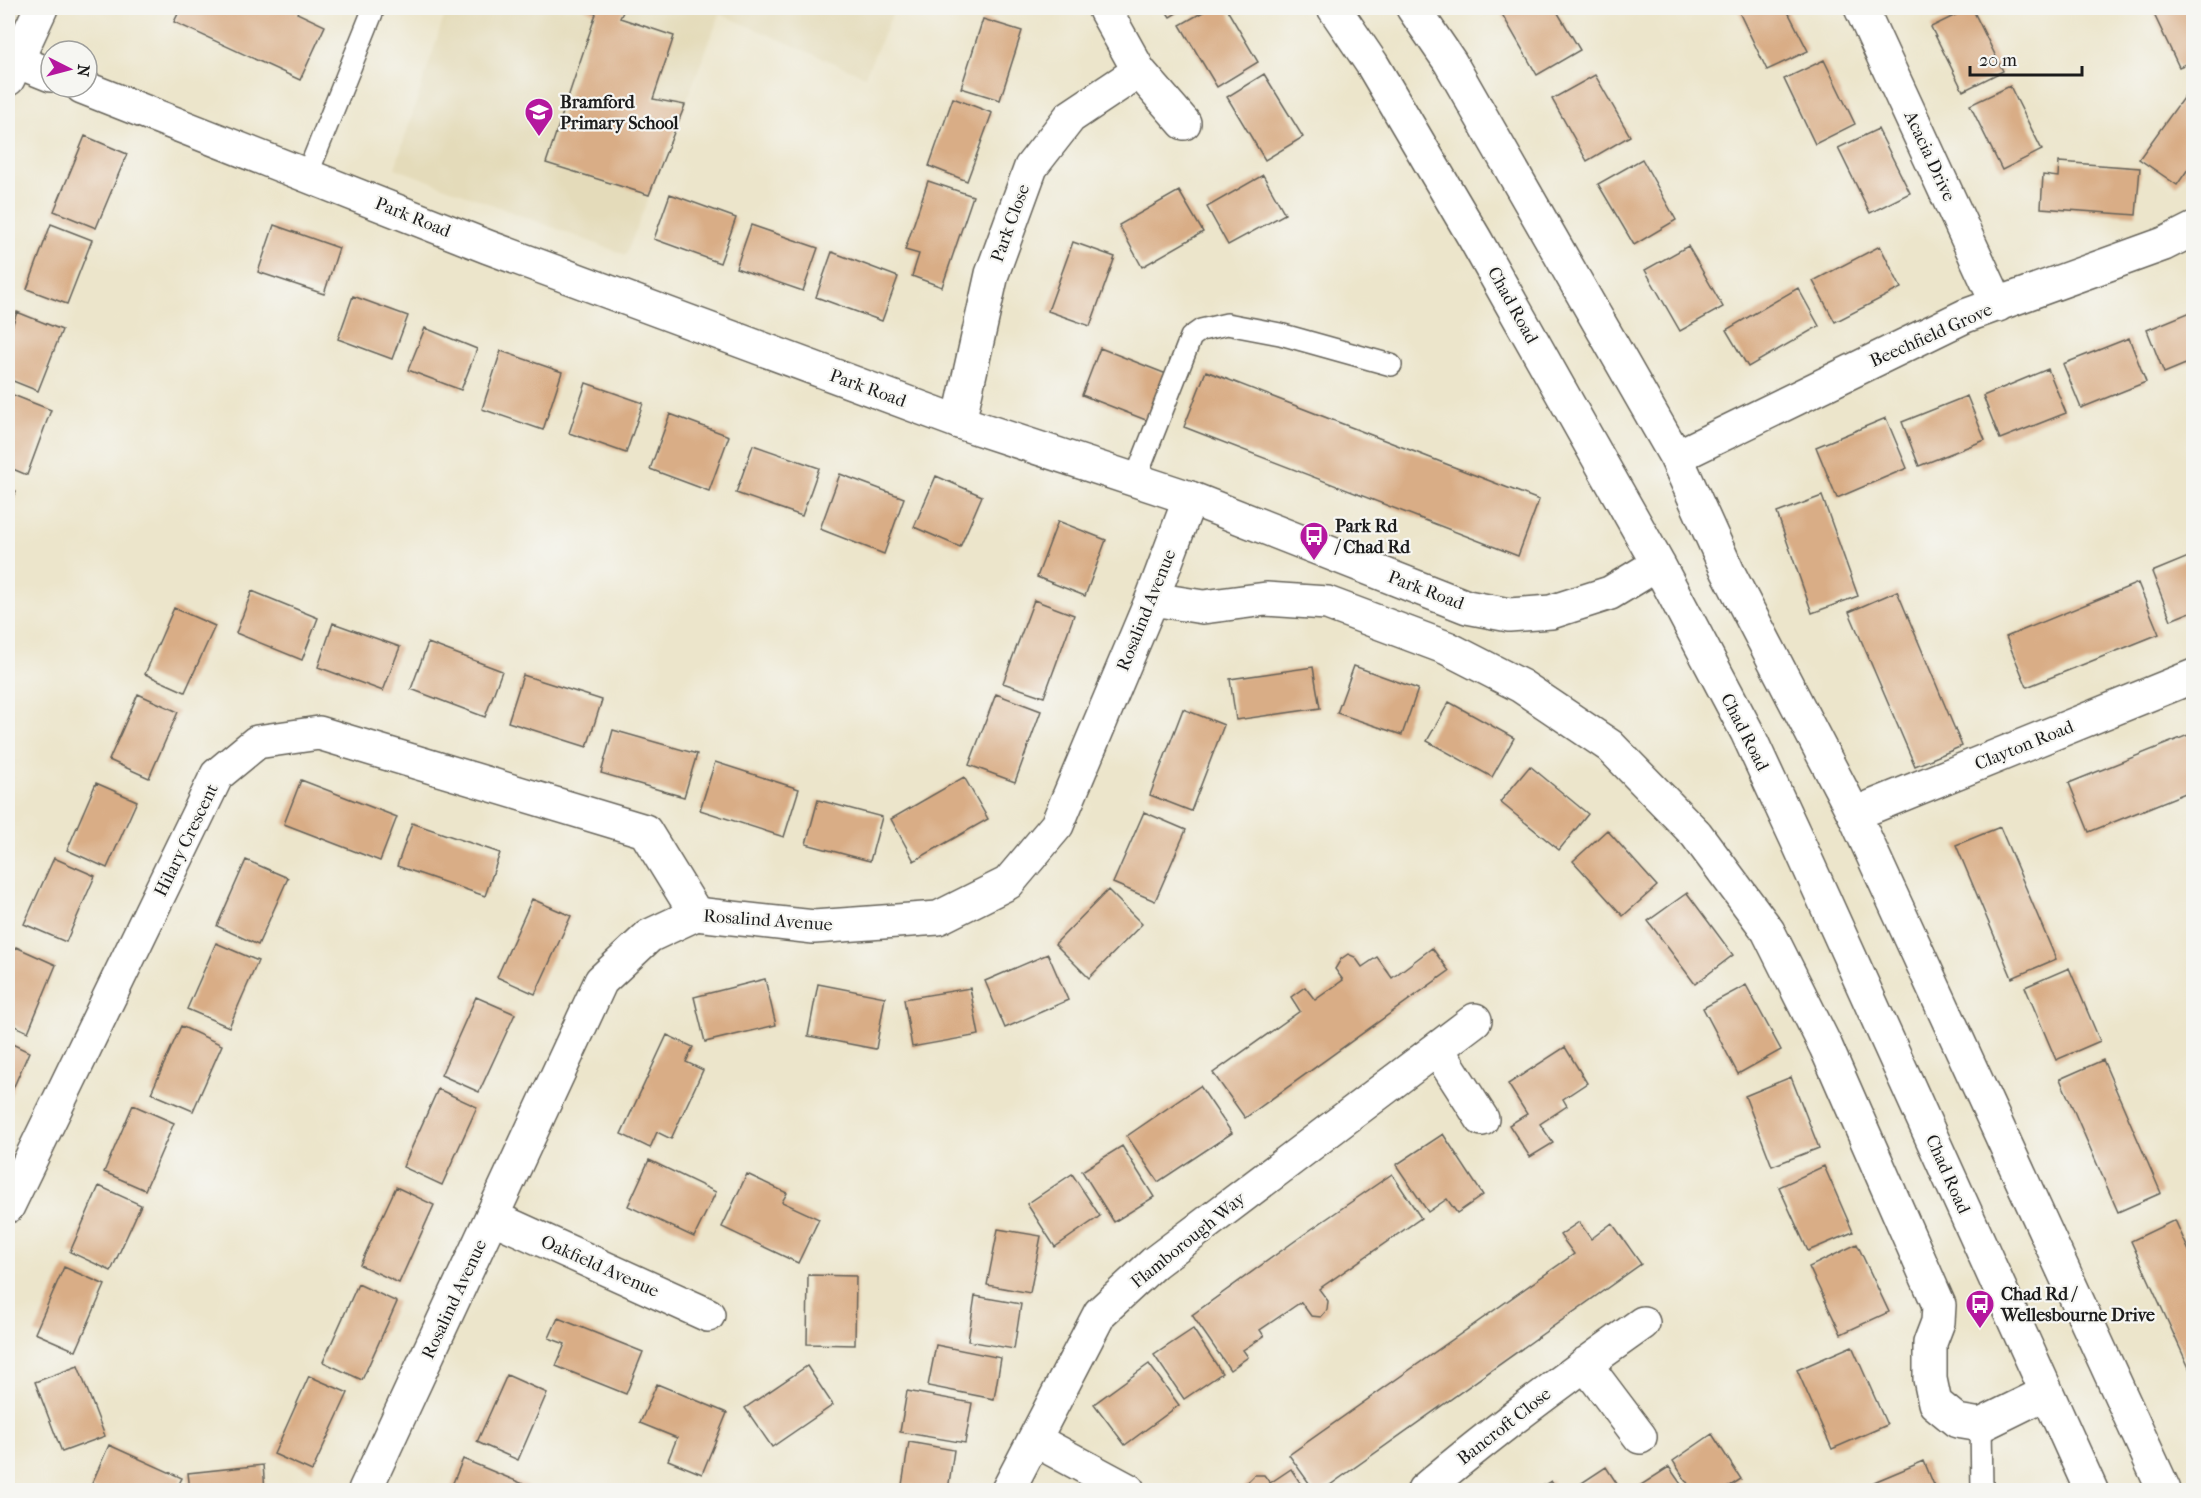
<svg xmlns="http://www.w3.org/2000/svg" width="2201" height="1498" viewBox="0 0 2201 1498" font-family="'IM FELL French Canon',serif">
  <rect width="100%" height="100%" fill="#f6f6f2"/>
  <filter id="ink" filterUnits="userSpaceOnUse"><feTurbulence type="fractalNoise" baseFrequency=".0167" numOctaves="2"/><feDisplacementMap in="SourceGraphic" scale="12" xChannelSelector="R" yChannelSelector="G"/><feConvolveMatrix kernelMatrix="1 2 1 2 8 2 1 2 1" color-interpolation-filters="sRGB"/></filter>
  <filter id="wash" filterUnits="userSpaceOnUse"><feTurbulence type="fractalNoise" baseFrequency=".008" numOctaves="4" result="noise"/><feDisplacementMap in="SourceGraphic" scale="24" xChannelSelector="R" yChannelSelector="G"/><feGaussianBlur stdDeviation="1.35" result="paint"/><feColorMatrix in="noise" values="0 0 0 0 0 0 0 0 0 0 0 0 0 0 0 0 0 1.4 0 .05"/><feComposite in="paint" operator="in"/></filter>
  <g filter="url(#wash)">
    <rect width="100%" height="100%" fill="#ece5cb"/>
    <path fill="#e4dbba" d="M 447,8 L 895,8 L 865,76 L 720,14 L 626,255 L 395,168 Z"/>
    <g id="blocks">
      <path fill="#d9ad86" d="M 181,8 L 300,8 L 297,13 L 325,26 L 300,80 L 174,22 Z
        M 584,8 L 625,8 L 620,18 L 674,36 L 653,99 L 685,105 L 649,195 L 546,163 L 596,14 Z
        M 998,8 L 1017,8 L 1015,14 Z
        M 1164,8 L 1185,8 L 1170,17 Z
        M 1210,8 L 1226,8 L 1258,62 L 1217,87 L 1180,25 Z
        M 1513,8 L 1555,8 L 1580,50 L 1537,75 L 1502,14 Z
        M 1737,8 L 1786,8 L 1808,51 L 1767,70 Z
        M 1970,8 L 1972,8 L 2003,71 L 1963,91 L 1931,27 Z
        M 2151,8 L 2193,8 L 2193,61 L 2179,67 Z
        M 983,19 L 1022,31 L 1000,100 L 961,88 Z
        M 1824,60 L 1855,124 L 1815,144 L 1784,79 Z
        M 1264,74 L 1303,137 L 1265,160 L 1227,97 Z
        M 1595,75 L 1630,136 L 1587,161 L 1552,99 Z
        M 2193,84 L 2193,162 L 2177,185 L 2139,159 Z
        M 2010,86 L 2042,150 L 2002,170 L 1970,105 Z
        M 953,98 L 992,113 L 967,181 L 929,166 Z
        M 1878,129 L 1910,193 L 1870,213 L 1838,148 Z
        M 85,136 L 127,154 L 96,228 L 54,211 Z
        M 1642,159 L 1676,220 L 1634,245 L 1598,184 Z
        M 2059,162 L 2140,168 L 2136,215 L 2041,208 L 2043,175 L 2058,177 Z
        M 1263,175 L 1285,214 L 1228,245 L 1207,207 Z
        M 928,181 L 973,196 L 942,287 L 912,276 L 919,254 L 905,250 Z
        M 1179,191 L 1203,232 L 1142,267 L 1119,225 Z
        M 670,194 L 736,218 L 720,263 L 654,239 Z
        M 51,224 L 92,240 L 67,304 L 27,289 Z
        M 274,225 L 339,248 L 324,294 L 258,272 Z
        M 751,225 L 818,248 L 803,291 L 736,268 Z
        M 1073,242 L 1115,257 L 1090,326 L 1048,311 Z
        M 1688,246 L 1723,307 L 1680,331 L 1645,270 Z
        M 1880,246 L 1901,288 L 1835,322 L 1813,281 Z
        M 832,252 L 898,277 L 882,321 L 816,297 Z
        M 1798,288 L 1819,326 L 1748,367 L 1726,330 Z
        M 353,296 L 408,316 L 392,359 L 338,339 Z
        M 2193,311 L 2193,361 L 2164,373 L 2147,330 Z
        M 17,312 L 62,330 L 38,391 L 8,379 L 8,338 Z
        M 425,328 L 477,349 L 461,390 L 408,370 Z
        M 2129,338 L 2146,382 L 2081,408 L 2063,364 Z
        M 1100,348 L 1169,375 L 1151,422 L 1082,395 Z
        M 501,351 L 562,372 L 543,430 L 482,409 Z
        M 2048,369 L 2066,413 L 2000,439 L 1983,396 Z
        M 1206,371 L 1539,500 L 1518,556 L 1184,427 Z
        M 586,383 L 643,403 L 626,453 L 569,433 Z
        M 8,393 L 51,410 L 27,475 L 8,467 Z
        M 1967,396 L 1985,440 L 1919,466 L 1902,422 Z
        M 670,414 L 729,436 L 709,491 L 650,469 Z
        M 1886,418 L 1907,468 L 1837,498 L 1816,447 Z
        M 753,445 L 819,468 L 802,516 L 736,493 Z
        M 840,474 L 904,498 L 884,554 L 820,529 Z
        M 936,476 L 982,496 L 960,547 L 914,527 Z
        M 8,487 L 16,491 L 8,509 Z
        M 1822,496 L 1858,596 L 1812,613 L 1777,513 Z
        M 1058,521 L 1106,540 L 1085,596 L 1037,577 Z
        M 2193,555 L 2193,611 L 2171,620 L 2152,572 Z
        M 2138,583 L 2159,634 L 2027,687 L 2006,637 Z
        M 252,591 L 318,618 L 302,660 L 236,633 Z
        M 1897,591 L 1962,746 L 1915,766 L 1849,612 Z
        M 1034,600 L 1074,615 L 1044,697 L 1003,683 Z
        M 174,608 L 215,626 L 185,692 L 145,674 Z
        M 333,623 L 400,647 L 383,691 L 318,667 Z
        M 428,643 L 502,671 L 485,717 L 411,689 Z
        M 1354,666 L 1418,689 L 1402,735 L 1337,713 Z
        M 1313,667 L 1320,708 L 1236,720 L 1230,679 Z
        M 523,675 L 602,700 L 587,747 L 508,722 Z
        M 138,694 L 178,712 L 149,778 L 109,760 Z
        M 996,694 L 1041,711 L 1015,782 L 969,765 Z
        M 1449,702 L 1514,738 L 1492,777 L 1427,741 Z
        M 1183,709 L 1224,725 L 1191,811 L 1150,795 Z
        M 613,730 L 697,754 L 684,797 L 601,773 Z
        M 2193,733 L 2193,790 L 2089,832 L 2069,783 Z
        M 715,762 L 799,789 L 784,837 L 700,810 Z
        M 1530,766 L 1588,814 L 1559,850 L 1500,802 Z
        M 964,777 L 988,819 L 914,861 L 891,819 Z
        M 301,780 L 397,817 L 380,861 L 284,824 Z
        M 96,783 L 137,801 L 107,868 L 67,850 Z
        M 818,800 L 882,817 L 870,861 L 806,844 Z
        M 1144,812 L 1186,830 L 1155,901 L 1113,883 Z
        M 412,823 L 500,853 L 485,896 L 397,866 Z
        M 2000,827 L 2056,959 L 2012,978 L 1956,845 Z
        M 1607,830 L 1657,886 L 1623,916 L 1573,861 Z
        M 54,858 L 95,876 L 66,942 L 24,924 Z
        M 246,860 L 288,878 L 258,945 L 217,926 Z
        M 1108,890 L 1142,924 L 1089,978 L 1055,944 Z
        M 1687,893 L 1733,955 L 1695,984 L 1648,921 Z
        M 532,899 L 571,916 L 535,994 L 497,977 Z
        M 216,943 L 258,961 L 229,1027 L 187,1009 Z
        M 16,947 L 56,965 L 28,1032 L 8,1023 L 8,966 Z
        M 1432,948 L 1449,971 L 1245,1118 L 1213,1073 L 1300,1011 L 1291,997 L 1305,987 L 1315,1000 L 1343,980 L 1335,969 L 1341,959 L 1348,954 L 1355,957 L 1362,967 L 1377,957 L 1392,978 Z
        M 1048,954 L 1068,1000 L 1005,1028 L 985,981 Z
        M 2069,968 L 2100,1041 L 2056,1060 L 2025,987 Z
        M 765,979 L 776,1025 L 705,1042 L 694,997 Z
        M 818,984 L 885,997 L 876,1049 L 808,1036 Z
        M 1746,985 L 1781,1050 L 1738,1074 L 1703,1008 Z
        M 970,988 L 979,1035 L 912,1047 L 904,999 Z
        M 476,997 L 515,1014 L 479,1092 L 441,1075 Z
        M 181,1026 L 222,1045 L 193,1111 L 151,1093 Z
        M 667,1035 L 693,1047 L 686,1062 L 703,1070 L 671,1139 L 657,1132 L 650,1148 L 621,1134 Z
        M 8,1042 L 29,1052 L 8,1100 Z
        M 1565,1047 L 1587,1083 L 1563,1099 L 1567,1106 L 1540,1124 L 1553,1143 L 1530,1157 L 1509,1125 L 1527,1114 L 1508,1084 Z
        M 2103,1060 L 2161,1193 L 2118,1212 L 2060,1079 Z
        M 1791,1077 L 1819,1148 L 1772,1166 L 1745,1096 Z
        M 1200,1086 L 1232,1133 L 1158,1182 L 1127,1136 Z
        M 438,1089 L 477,1107 L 442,1185 L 403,1167 Z
        M 133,1105 L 174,1123 L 145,1190 L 104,1172 Z
        M 1443,1134 L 1483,1195 L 1457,1213 L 1447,1199 L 1428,1212 L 1396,1165 Z
        M 1122,1146 L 1154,1197 L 1114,1222 L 1082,1171 Z
        M 649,1160 L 716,1192 L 694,1237 L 628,1206 Z
        M 1824,1166 L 1853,1232 L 1808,1251 L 1779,1187 Z
        M 747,1174 L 787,1193 L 782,1202 L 819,1219 L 798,1263 L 722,1227 Z
        M 1072,1174 L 1100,1216 L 1055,1247 L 1027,1204 Z
        M 1392,1174 L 1421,1218 L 1319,1289 L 1328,1301 L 1327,1310 L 1321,1317 L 1311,1316 L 1301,1302 L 1260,1330 L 1264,1336 L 1243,1350 L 1248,1357 L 1230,1370 L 1192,1315 L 1313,1228 Z
        M 99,1186 L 141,1205 L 111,1271 L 70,1252 Z
        M 396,1187 L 434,1205 L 399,1283 L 360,1265 Z
        M 2175,1220 L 2193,1260 L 2193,1368 L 2190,1370 L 2131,1241 Z
        M 1579,1222 L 1591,1239 L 1612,1223 L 1641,1264 L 1323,1490 L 1314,1490 L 1289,1455 L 1574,1254 L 1560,1235 Z
        M 998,1229 L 1041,1236 L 1030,1293 L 987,1285 Z
        M 1857,1244 L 1889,1312 L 1841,1334 L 1809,1267 Z
        M 64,1267 L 105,1285 L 76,1351 L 35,1333 Z
        M 808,1275 L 856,1276 L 855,1345 L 807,1344 Z
        M 358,1284 L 397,1302 L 362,1380 L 323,1362 Z
        M 975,1296 L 1021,1304 L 1014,1349 L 968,1341 Z
        M 558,1318 L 643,1352 L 626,1394 L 556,1366 L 565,1344 L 549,1338 Z
        M 1193,1329 L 1222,1373 L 1184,1399 L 1154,1355 Z
        M 936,1345 L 1001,1358 L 994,1399 L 928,1386 Z
        M 1852,1346 L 1887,1425 L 1832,1449 L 1797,1370 Z
        M 1149,1364 L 1179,1405 L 1125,1445 L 1094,1404 Z
        M 78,1366 L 105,1436 L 62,1452 L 35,1382 Z
        M 807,1366 L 833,1405 L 772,1447 L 745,1408 Z
        M 507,1375 L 547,1393 L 518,1460 L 477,1442 Z
        M 309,1376 L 348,1393 L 312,1471 L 274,1454 Z
        M 657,1384 L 727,1413 L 702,1474 L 668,1460 L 677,1438 L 640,1423 Z
        M 907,1391 L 972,1403 L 965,1443 L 900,1432 Z
        M 1712,1434 L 1741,1479 L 1724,1490 L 1692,1490 L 1673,1461 Z
        M 909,1442 L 954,1450 L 948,1490 L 902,1485 Z
        M 109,1445 L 182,1478 L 176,1490 L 95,1490 L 90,1488 Z
        M 463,1459 L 528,1486 L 526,1490 L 450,1490 Z
        M 1924,1461 L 1936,1490 L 1877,1490 L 1874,1482 Z
        M 263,1465 L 265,1490 L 190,1490 L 188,1473 Z
        M 1606,1467 L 1621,1490 L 1571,1490 Z
        M 1669,1467 L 1685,1490 L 1633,1490 Z
        M 1291,1469 L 1305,1490 L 1243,1490 L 1247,1482 L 1254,1475 L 1264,1475 L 1270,1483 Z
        M 1551,1481 L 1557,1490 L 1536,1490 Z"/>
    </g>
  </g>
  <g filter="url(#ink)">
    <use href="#blocks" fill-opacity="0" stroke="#656259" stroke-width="1.5"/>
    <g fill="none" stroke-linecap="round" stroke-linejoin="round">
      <g stroke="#656259" stroke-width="24">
        <path id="lane" d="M 307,175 L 374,8
          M 1135,480 L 1191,337 L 1201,330 L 1227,324 L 1280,334 L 1391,365
          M 1981,1425 L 1982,1490"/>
      </g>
      <g stroke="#656259" stroke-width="36">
        <path id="street" d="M 1413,8 L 1450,62 L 1676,457 L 1728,572 L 1854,814 L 2164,1490
          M 1861,8 L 1998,305
          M 1139,71 L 1184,123
          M 959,422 L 992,274 L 1031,167 L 1070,117 L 1139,71 L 1105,10
          M 1676,457 L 1965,316 L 2164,244 L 2194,229
          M 1152,599 L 1203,607 L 1266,599 L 1327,603 L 1447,648 L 1521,686 L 1610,746 L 1696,834 L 1768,931 L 1826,1047 L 1939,1305 L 1938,1322 L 1930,1343 L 1930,1379 L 1935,1403 L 1957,1421 L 1981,1425 L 2046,1393
          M 1854,814 L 2194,676
          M 1437,1049 L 1482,1119
          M 8,1206 L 217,775 L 257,742 L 319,733 L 645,831 L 696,914
          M 492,1217 L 708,1315
          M 1585,1364 L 1640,1437
          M 1035,1440 L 1128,1490
          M 365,1490 L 601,981 L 649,936 L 696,914 L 814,927 L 938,918 L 1008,883 L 1057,825 L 1152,599 L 1190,498
          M 1008,1490 L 1100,1313 L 1154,1263 L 1475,1020
          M 1424,1490 C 1493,1431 1568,1376 1643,1323"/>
      </g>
      <g stroke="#656259" stroke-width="36">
        <path id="secondary" d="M 1334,8 L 1372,64 L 1475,239 L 1658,564 L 1747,732 L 1797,840 L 2091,1490
          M 8,52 L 16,61 L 51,75
          M 82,87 L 488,247 L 959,422 L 1190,498 L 1467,607 L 1509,615 L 1551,612 L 1610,593 L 1658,564"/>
      </g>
      <g stroke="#656259" stroke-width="36">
        <path id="primary" d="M 8,79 L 41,8"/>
      </g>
      <use href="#lane" stroke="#fff" stroke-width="21"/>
      <use href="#street" stroke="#fff" stroke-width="33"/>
      <use href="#secondary" stroke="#fff" stroke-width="33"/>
      <use href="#primary" stroke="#fff" stroke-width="33"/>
    </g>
  </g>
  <defs>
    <g id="school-pin" transform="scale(1.5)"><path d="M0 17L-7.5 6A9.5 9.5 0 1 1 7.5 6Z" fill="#b5179e" stroke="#f6f6f2"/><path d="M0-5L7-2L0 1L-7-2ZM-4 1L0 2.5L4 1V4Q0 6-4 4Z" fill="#fff"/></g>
    <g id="bus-pin" transform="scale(1.5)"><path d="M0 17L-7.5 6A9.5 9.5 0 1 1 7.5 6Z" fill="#b5179e" stroke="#f6f6f2"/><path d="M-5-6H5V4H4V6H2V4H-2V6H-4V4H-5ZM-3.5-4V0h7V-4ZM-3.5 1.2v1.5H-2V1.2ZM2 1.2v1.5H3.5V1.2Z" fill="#fff"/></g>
  </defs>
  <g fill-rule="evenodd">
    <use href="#school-pin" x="539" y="112"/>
    <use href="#bus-pin" x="1314" y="536"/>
    <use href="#bus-pin" x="1980" y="1304"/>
  </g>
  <g text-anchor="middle" stroke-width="4.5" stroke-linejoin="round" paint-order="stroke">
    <g font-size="18" font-weight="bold" fill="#1c1c1c" stroke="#f6f6f2" text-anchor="start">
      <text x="560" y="108">Bramford<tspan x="560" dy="21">Primary School</tspan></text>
      <text x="1335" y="532">Park Rd<tspan x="1335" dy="21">/ Chad Rd</tspan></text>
      <text x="2001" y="1300">Chad Rd /<tspan x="2001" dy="21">Wellesbourne Drive</tspan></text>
    </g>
    <g font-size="18" fill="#1c1c1c" stroke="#f6f6f2">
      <text transform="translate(1930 156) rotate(65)" y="6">Acacia Drive</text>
      <text transform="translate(413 217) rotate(22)" y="6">Park Road</text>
      <text transform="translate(1010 223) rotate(-70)" y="6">Park Close</text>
      <text transform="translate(1513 305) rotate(61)" y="6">Chad Road</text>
      <text transform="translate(1931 335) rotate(-24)" y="6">Beechfield Grove</text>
      <text transform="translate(868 388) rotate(20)" y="6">Park Road</text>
      <text transform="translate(1426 590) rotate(21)" y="6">Park Road</text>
      <text transform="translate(1146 610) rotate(-68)" y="6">Rosalind Avenue</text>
      <text transform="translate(1745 732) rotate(63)" y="6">Chad Road</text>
      <text transform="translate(2024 745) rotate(-22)" y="6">Clayton Road</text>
      <text transform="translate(186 840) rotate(-64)" y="6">Hilary Crescent</text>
      <text transform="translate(768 920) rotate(4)" y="6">Rosalind Avenue</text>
      <text transform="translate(1948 1174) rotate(66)" y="6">Chad Road</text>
      <text transform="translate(1188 1240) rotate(-39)" y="6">Flamborough Way</text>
      <text transform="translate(600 1266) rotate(24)" y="6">Oakfield Avenue</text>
      <text transform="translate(454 1299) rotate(-65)" y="6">Rosalind Avenue</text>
      <text transform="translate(1504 1426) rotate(-38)" y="6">Bancroft Close</text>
    </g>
  </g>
  <rect width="2201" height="1498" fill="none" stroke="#f6f6f2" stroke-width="30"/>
  <g transform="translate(69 69) rotate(96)"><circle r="28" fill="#f6f6f2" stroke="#9f9f9c" stroke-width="1.5"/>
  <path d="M0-4.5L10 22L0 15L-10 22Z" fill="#b5179e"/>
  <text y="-9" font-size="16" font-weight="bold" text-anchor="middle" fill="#1c1c1c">N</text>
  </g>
  <path d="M1970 66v9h112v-9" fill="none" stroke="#1c1c1c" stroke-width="3"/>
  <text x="1979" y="66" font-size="18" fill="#1c1c1c" stroke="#f6f6f2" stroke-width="4.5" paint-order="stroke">20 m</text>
</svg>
